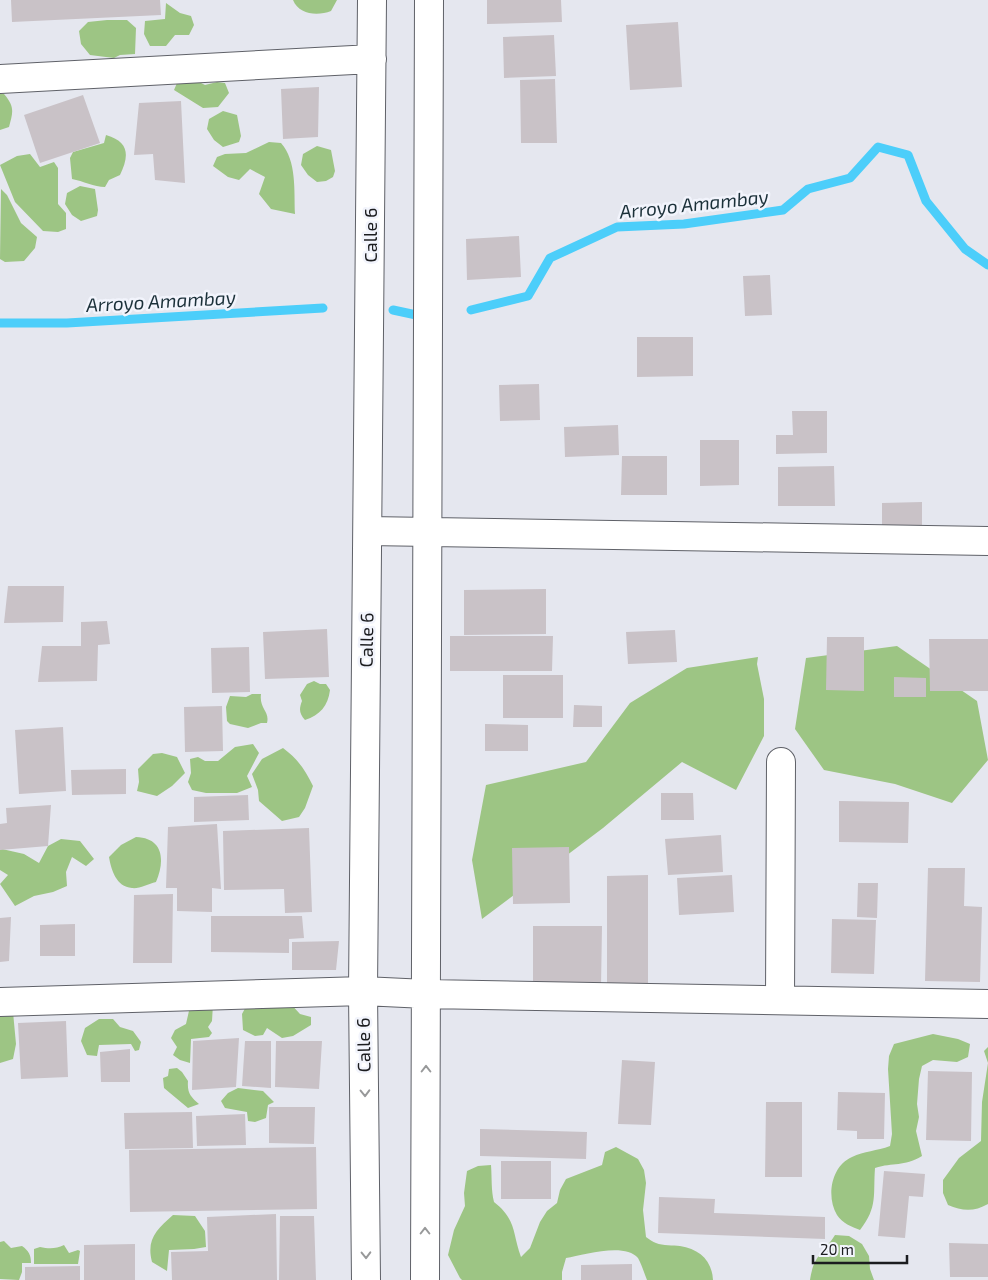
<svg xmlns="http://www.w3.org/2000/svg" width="988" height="1280" viewBox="0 0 988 1280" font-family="'Exo 2',sans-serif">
  <rect width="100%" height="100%" fill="#e5e7ef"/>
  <path fill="#9dc584" d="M 293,0 L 337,0 L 331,11 C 318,16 299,15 293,0 Z
    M 166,3 L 180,13 L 191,16 L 194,25 L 189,35 L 175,35 L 166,46 L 150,46 L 144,34 L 145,21 L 165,19 Z
    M 107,20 L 127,20 L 136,28 L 135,54 L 120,55 L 114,58 L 90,55 L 81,44 L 79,31 L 88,22 Z
    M 197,81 L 205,85 L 217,82 L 225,83 L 229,93 L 218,107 L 203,108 L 174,90 L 177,83 Z
    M 0,94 L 4,94 C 15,107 13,112 9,127 L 0,130 Z
    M 223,111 L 237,115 L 241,136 L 239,142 L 223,147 L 214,140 L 207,129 L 209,119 Z
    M 106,135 C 130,142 129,156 120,175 L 109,180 L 105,187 C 94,187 83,181 72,179 L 70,158 L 73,152 L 104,143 Z
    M 269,142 L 281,143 C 297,161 294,191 295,214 L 271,209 L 259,194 L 265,177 L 250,169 L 239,180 L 228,177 L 213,166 L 217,157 L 225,154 L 246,153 Z
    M 317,146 L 331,150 L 335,171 L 333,177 L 326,181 L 317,182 L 308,175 L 301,165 L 303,154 Z
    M 30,154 L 40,167 L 54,162 L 58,168 L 58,204 L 66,213 L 66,229 L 58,232 L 43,231 L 15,202 L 0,165 L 17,156 Z
    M 80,186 L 95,189 L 98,210 L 97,216 L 81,221 L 72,215 L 65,204 L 67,193 Z
    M 1,189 L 7,195 L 21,223 L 37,237 L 35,248 L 24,261 L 5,262 L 0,259 Z
    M 897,646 L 977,701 L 988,760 L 952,803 L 895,784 L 824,770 L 795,729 L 806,658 Z
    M 758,657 L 757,664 L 764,699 L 764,736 L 736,790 L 682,762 L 603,828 L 482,919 L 472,860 L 486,785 L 586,762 L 630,703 L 687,668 Z
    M 314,681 L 320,684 L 326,684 L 330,690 C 328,706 320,715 305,720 C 299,713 299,709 302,701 L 300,695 L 307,684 Z
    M 252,694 L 261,694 C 259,709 270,711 267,723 L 261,723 L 248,728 L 230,724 L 227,721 L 226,707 L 230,696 L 246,697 Z
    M 253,744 L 259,753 L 247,776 L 252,787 L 237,793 L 206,793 L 192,790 L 188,782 L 191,773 L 190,759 L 198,757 L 205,761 L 218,761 L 235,747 Z
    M 283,748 C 298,759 305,770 313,786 L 305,808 L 299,817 L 282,821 L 259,801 L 258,790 L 252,774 L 262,759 Z
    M 162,753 L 177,757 L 185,773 L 172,786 L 157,796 L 137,791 L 139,782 L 138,769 L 153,754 Z
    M 136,837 C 164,838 165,861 156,882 C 148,884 139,889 132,888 C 116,887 111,869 109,857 L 121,845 Z
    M 61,839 L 80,841 L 94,859 L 86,866 L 72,857 L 66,872 L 67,886 L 53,892 L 34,896 L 15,906 L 0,884 L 8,875 L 0,870 L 0,850 L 2,849 L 24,854 L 39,863 L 48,846 Z
    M 249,1001 L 288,1001 L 300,1014 L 311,1017 L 311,1025 L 293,1036 L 282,1038 L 267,1028 L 263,1035 L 255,1036 L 243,1030 L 242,1014 Z
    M 191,1002 L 213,1004 L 212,1021 L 208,1027 L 212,1033 L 209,1037 L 191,1039 L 190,1063 L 180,1060 L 173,1055 L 177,1047 L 171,1038 L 175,1030 L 186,1024 Z
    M 0,1011 L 13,1012 L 16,1044 L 13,1059 L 0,1063 Z
    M 99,1019 L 113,1019 L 120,1027 L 133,1031 L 141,1042 L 139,1050 L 135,1051 L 131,1044 L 99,1045 L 97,1056 L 87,1055 L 81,1041 L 85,1028 Z
    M 933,1034 L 958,1039 L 970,1044 L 968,1057 L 957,1062 L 933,1060 L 922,1066 L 919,1079 L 917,1104 L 919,1117 L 916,1131 L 922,1156 C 903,1167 894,1162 875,1168 C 873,1195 878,1207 860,1230 C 852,1227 842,1223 837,1215 C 826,1197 831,1166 852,1157 C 864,1151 877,1151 890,1146 L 892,1134 L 888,1069 L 889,1056 L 894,1044 Z
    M 988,1047 L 988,1204 C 974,1212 962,1211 948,1205 L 943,1193 L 943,1180 L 959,1158 L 981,1141 L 982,1102 L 988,1063 L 984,1051 Z
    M 177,1068 L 182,1072 L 188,1081 C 187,1093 191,1097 199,1104 L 188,1108 L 164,1088 L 163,1078 L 168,1076 L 169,1069 Z
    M 238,1088 L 263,1091 L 274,1102 L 268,1105 L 266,1118 L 255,1122 L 248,1121 L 247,1112 L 225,1108 L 221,1101 L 228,1093 Z
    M 616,1147 L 638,1159 L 644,1170 L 646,1183 L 643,1210 L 646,1237 C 649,1239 653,1242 656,1243 C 663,1246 673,1245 680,1246 C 699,1249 712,1260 713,1280 L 647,1280 C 644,1273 642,1265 638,1258 C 625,1242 583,1255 566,1258 L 562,1272 L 562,1280 L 462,1280 L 460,1278 L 448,1255 L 454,1230 L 465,1206 L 464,1193 L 467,1171 L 478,1166 L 491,1165 C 492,1178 491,1190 494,1202 C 517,1220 512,1233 521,1257 L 530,1248 L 540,1222 L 547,1211 L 557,1203 L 560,1190 L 566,1179 L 602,1165 L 605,1152 Z
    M 173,1215 L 195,1216 L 205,1231 L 206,1247 L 194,1249 L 169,1250 L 167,1271 L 152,1262 C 146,1239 157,1229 173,1215 Z
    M 835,1235 L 849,1236 L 862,1244 L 869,1256 L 870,1269 L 874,1280 L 810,1280 C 814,1254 823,1254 835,1235 Z
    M 4,1241 L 11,1248 L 22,1246 C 29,1251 31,1255 31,1263 L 22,1263 L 22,1272 L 19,1280 L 0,1279 L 0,1242 Z
    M 64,1245 L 69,1253 L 78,1250 L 80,1251 L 78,1264 L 34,1264 L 34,1249 L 40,1247 C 49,1249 56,1249 64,1245 Z"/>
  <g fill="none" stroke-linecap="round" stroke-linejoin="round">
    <path stroke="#4ccefa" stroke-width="9" d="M 393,310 L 421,316
      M 471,310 L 528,296 L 550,258 L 617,227 L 684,224 L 783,210 L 808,189 L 850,178 L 878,147 L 908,155 L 926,201 L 965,249 L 988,265
      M 0,323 L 67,323 L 323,308"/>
  </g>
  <path fill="#c9c2c7" d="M 11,0 L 160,0 L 161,15 L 12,22 Z
    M 487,0 L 561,0 L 562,22 L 487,24 Z
    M 678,22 L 682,87 L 630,90 L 626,25 Z
    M 554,35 L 556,76 L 504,78 L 503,37 Z
    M 555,79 L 557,143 L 521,143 L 520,80 Z
    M 319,87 L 318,137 L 283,139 L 281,89 Z
    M 83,95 L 100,143 L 40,163 L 24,115 Z
    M 181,101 L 185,183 L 155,180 L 153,154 L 134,155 L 139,103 Z
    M 519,236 L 521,277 L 467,280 L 466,239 Z
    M 770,275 L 772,315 L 745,316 L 743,276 Z
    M 637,337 L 693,337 L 693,376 L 637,377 Z
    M 539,384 L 540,420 L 500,421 L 499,385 Z
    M 792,411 L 827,411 L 827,453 L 776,454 L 776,435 L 793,435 Z
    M 618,425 L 619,455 L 565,457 L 564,427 Z
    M 700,440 L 739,440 L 739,485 L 700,486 Z
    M 622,456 L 667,456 L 667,495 L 621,495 Z
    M 834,466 L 835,506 L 778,506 L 778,467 Z
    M 922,502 L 922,529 L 882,530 L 882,503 Z
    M 8,586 L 64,586 L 63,622 L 4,623 Z
    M 546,589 L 546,634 L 464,635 L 464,590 Z
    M 107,621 L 110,644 L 98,645 L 97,681 L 38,682 L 42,646 L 81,646 L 81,622 Z
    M 327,629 L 329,677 L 265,679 L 263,632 Z
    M 675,630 L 677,662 L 628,664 L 626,632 Z
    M 450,636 L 553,636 L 552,671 L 450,671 Z
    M 827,637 L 864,637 L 864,691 L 826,690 Z
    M 929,639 L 988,639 L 988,691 L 930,691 Z
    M 249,647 L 250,692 L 212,693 L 211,648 Z
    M 503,675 L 563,675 L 563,718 L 503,718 Z
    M 894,677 L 926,678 L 926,697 L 894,697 Z
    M 574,705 L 602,706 L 602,727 L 573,727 Z
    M 222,706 L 223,751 L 185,752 L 184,707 Z
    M 485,724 L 528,725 L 528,751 L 485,751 Z
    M 63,727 L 66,791 L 19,794 L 15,730 Z
    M 126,769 L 126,794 L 72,795 L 71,770 Z
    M 661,793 L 693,793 L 694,820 L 661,820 Z
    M 248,795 L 249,820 L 194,822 L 194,797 Z
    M 839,801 L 909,802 L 908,843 L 839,842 Z
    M 51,805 L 48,846 L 0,850 L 0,824 L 7,823 L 6,808 Z
    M 217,824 L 221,889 L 212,888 L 212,912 L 177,911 L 177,888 L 166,888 L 168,827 Z
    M 309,828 L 312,912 L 285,913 L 284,889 L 224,890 L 223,831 Z
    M 721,835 L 723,872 L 668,875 L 665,839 Z
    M 569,847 L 570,903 L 513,904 L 512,848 Z
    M 928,868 L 965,868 L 964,906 L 982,907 L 980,982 L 925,981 Z
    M 648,875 L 648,987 L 607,987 L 607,876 Z
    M 732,875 L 734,912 L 679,915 L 677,878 Z
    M 858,883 L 878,883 L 877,918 L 857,917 Z
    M 173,894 L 172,963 L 133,963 L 134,895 Z
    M 211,916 L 302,916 L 304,938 L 289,939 L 289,953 L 211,952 Z
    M 11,917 L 9,961 L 0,962 L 0,918 Z
    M 832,919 L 876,920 L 874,974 L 831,973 Z
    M 75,924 L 75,956 L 40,956 L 40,925 Z
    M 533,926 L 602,926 L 601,987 L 533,986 Z
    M 339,941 L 336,970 L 292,970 L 292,942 Z
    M 66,1021 L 68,1077 L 21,1079 L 18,1023 Z
    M 239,1038 L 236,1087 L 192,1090 L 193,1041 Z
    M 245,1041 L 271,1041 L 271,1088 L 242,1086 Z
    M 276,1041 L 322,1041 L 319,1089 L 275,1087 Z
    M 130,1049 L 130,1082 L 101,1082 L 100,1052 Z
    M 622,1060 L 655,1062 L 651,1125 L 618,1124 Z
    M 928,1071 L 972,1072 L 971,1141 L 926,1140 Z
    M 838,1092 L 885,1093 L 884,1139 L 857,1139 L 857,1131 L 837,1130 Z
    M 766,1102 L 802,1102 L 802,1177 L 765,1177 Z
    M 269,1107 L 315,1107 L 314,1144 L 269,1143 Z
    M 192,1112 L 193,1148 L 125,1149 L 124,1113 Z
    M 245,1114 L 246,1145 L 197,1146 L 196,1116 Z
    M 480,1129 L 587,1132 L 586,1159 L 480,1156 Z
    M 316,1147 L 317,1209 L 130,1212 L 129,1150 Z
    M 501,1161 L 551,1161 L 551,1199 L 501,1199 Z
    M 884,1171 L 925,1174 L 923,1197 L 909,1196 L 905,1238 L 878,1236 Z
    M 659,1197 L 715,1199 L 714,1213 L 825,1217 L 825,1239 L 658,1233 Z
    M 276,1214 L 277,1280 L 172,1280 L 171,1252 L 208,1251 L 207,1217 Z
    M 280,1216 L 314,1216 L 316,1280 L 279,1280 Z
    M 949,1243 L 988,1244 L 988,1277 L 950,1277 Z
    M 135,1244 L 135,1280 L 84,1280 L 84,1245 Z
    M 632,1264 L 632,1280 L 581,1280 L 581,1265 Z
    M 80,1266 L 80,1280 L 25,1280 L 25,1267 Z"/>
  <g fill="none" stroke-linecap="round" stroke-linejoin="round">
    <g stroke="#5f6168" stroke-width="30">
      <path id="street" d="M 0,79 L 372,59
        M 368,531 L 988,541
        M 780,1000 L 781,762
        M 0,1002 L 363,991 L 426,994 L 988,1004
        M 366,1280 L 363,991 L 372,0
        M 425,1280 L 429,0"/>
    </g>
    <use href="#street" stroke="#fff" stroke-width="28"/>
  </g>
  <defs><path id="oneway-chevron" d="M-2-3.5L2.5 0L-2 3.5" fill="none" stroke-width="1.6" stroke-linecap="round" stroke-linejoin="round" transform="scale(1.25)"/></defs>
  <g stroke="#98999a">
    <use href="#oneway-chevron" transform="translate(426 1069) rotate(-90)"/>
    <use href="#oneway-chevron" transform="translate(365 1093) rotate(89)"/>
    <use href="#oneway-chevron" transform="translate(425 1231) rotate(-90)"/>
    <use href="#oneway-chevron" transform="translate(366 1255) rotate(89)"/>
  </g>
  <g text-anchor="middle" stroke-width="5" stroke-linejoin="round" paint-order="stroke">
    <g font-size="18" fill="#1b1c1f" stroke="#f2f4fc">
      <text transform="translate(371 235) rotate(-90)" y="6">Calle 6</text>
      <text transform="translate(367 640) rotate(-89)" y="6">Calle 6</text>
      <text transform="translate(364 1045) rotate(-91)" y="6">Calle 6</text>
    </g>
    <g font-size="19" font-style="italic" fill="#1b3039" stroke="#f2f4fc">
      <text transform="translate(694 204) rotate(-6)" y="7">Arroyo Amambay</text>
      <text transform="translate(161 301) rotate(-3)" y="7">Arroyo Amambay</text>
    </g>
  </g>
  <path d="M813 1255v8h94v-8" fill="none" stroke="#1b1c1f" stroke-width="2.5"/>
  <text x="820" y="1255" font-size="15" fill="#1b1c1f" stroke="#f2f4fc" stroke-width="4" paint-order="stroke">20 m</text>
</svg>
